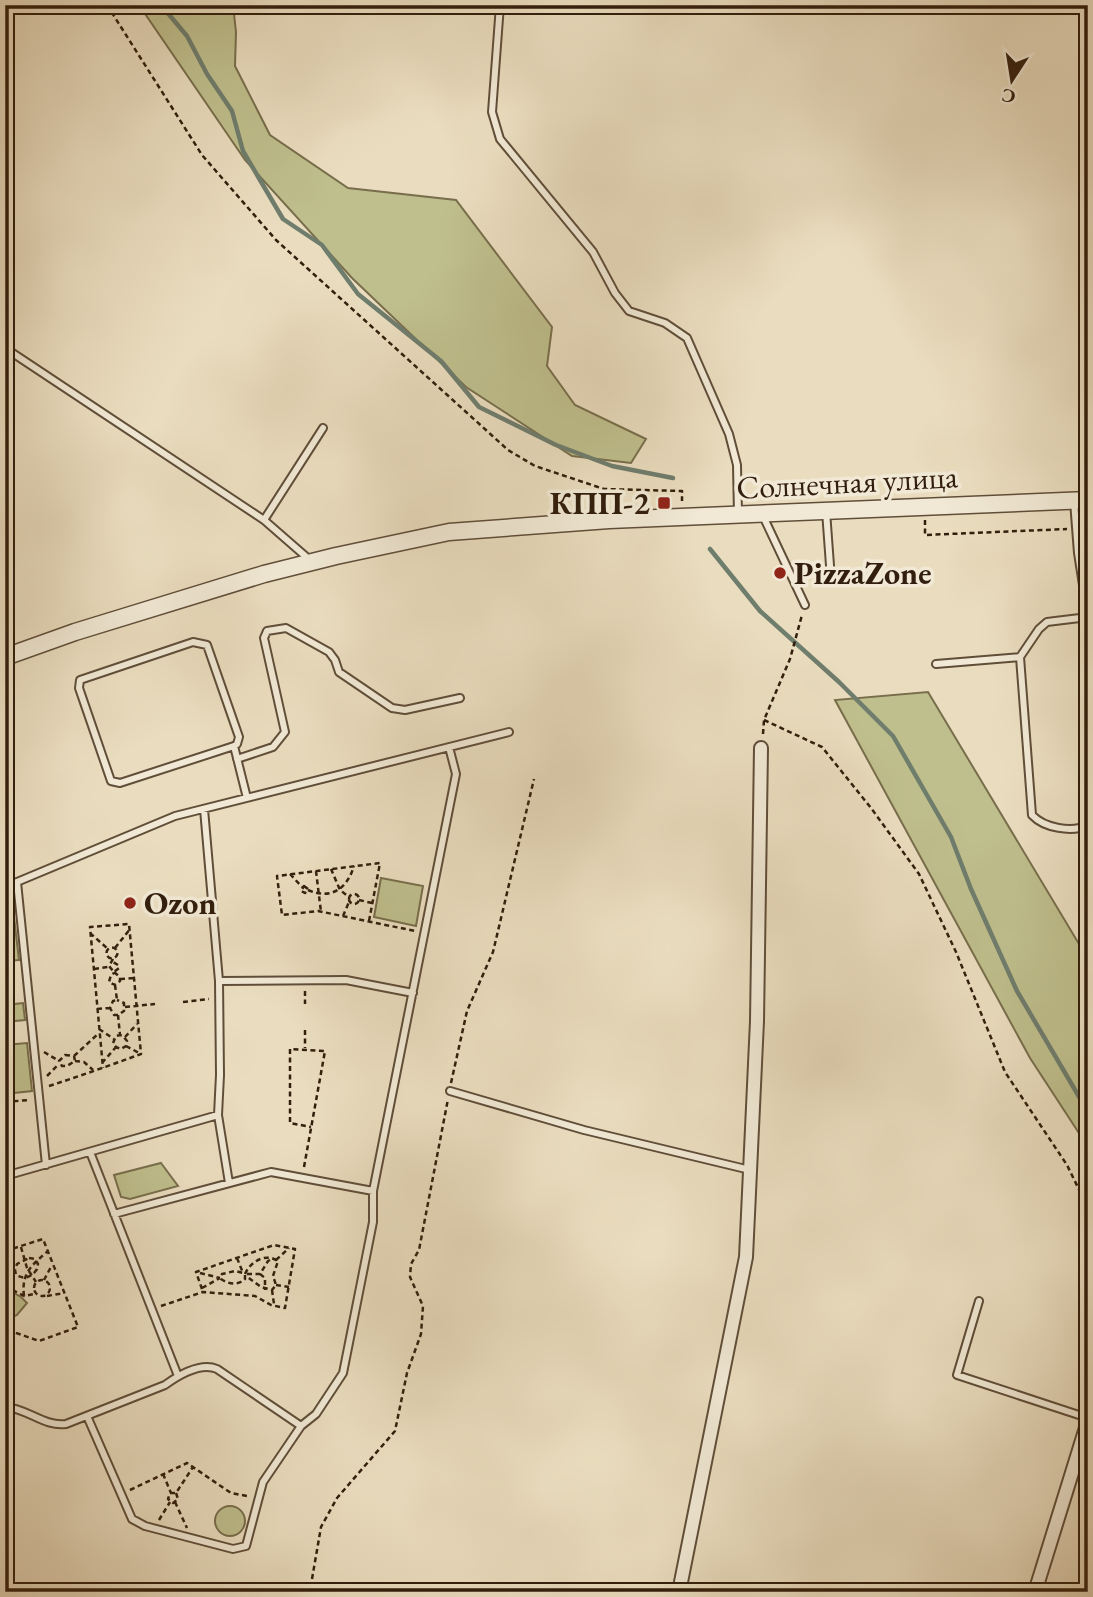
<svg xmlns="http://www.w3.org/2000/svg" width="1093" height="1597" viewBox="0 0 1093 1597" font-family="'EB Garamond',serif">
  <rect width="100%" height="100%" fill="#eaddbf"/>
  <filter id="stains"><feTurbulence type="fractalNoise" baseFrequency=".00286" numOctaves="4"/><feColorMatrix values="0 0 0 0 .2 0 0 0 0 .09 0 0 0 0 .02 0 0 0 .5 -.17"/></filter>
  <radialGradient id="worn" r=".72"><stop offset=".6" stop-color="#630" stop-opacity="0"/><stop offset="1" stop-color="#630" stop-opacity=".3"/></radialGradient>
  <path fill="#bfbf8d" stroke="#786e4c" stroke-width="2" d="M 139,5 L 233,5 L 236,32 L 235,66 L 270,135 L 348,188 L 456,200 L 552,327 L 547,366 L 575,405 L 646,439 L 631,463 L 572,456 L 466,387 L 352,278 L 245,160 Z
    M 928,692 L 1088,959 L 1088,1147 L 1030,1058 L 835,700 Z
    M 381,878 L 423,886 L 416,926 L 374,917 Z
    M 5,912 L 9,912 L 14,917 L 19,960 L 5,961 Z
    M 23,1003 L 25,1020 L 5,1022 L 5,1005 Z
    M 27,1043 L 32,1091 L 5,1094 L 5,1045 Z
    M 161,1163 L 178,1186 L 130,1199 L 121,1197 L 114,1175 Z
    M 5,1288 L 21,1297 L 27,1303 L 17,1315 L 5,1320 Z
    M215 1521a15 15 0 1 1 30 0a15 15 0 1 1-30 0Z"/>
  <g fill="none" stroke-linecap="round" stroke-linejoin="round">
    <path stroke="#6f7d6d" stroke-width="4.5" d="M 161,5 L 187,36 L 207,74 L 232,111 L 243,151 L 283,219 L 322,245 L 358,294 L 441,361 L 479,407 L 556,445 L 612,466 L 673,478
      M 710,549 L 760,611 L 839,682 L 893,736 L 951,837 L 971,889 L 1017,991 L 1088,1112"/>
    <g stroke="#604e39" stroke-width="10">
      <path id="service" d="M 500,5 L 492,112 L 500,139 L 593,252 L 615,293 L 629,311 L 665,323 L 687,338 L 729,434 L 737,465 L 738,514
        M 5,348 L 264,520 L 311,561
        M 1074,501 L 1078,553 L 1088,617
        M 826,511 L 831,579
        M 763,516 L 805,605
        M 264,520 L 323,428
        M 1088,617 L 1047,622 L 1039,629 L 1020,657 L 1032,815 C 1044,828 1072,833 1088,825
        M 936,664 L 1020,657
        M 234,746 L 237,744 L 239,737 L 207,645 L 193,642 L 80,680 L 79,688 L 111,781 L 120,783 L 234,746 L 247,798
        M 237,759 L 273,747 L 285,732 L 264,638 L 267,631 L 286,628 L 329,652 L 335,660 L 339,672 L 392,708 L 405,710 L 460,698
        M 204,809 L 219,981 L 220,1075 L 218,1115 L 229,1183
        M 17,882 L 46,1165
        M 5,887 L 175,816 L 509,732
        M 219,981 L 346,980 L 413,993
        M 450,1091 L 584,1130 L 750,1170
        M 90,1152 L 178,1376
        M 5,1176 L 218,1115
        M 114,1214 L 271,1172 L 373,1191
        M 979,1301 L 957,1375 L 1088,1418
        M 5,1407 C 27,1408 44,1427 66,1424 L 165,1385 C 179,1375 200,1362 217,1369 L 301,1426
        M 87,1416 L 132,1519 L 145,1526 L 233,1549 L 246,1546 L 263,1482 L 301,1426 L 316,1414 L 343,1373 L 373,1222 L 373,1191 L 456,774 L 449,747"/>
    </g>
    <g stroke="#604e39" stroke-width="16">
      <path id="minor" d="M 679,1592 L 746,1257 L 757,1021 L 761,748
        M 1035,1592 L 1088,1421"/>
    </g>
    <g stroke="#604e39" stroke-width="19">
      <path id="tertiary" d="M 5,657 L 75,632 L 264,574 L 336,556 L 449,532 L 609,520 L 1088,500"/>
    </g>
    <path stroke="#321e0c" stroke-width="2.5" stroke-dasharray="5 3.5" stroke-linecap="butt" d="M 107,5 L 202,155 L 276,240 L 508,450 L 535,466 L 604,489 L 682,491 L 682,501
      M 925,520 L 925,535 L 1067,529
      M 764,720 L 822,747 L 871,808 L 919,874 L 956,952 L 1005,1072 L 1067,1165 L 1088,1208
      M 763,734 L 764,720 L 790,659 L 802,615
      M 331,869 L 340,890 L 349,897
      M 316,871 L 321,912
      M 290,874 L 302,887
      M 304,886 L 308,889 L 305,893 L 301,891 Z
      M 308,890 C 331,900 347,889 354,866
      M349 899a5 5 0 1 1 10 0a5 5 0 1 1-10 0Z
      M 359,900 L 372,903
      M 343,916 L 349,902
      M 369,921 L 380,863 L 277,876 L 282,915 L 318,911 L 415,931
      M 90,933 L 108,949
      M106.5 953a5.5 5.5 0 1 1 11 0a5.5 5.5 0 1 1-11 0Z
      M 115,948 L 130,929
      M 113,959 L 109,966 L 114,972 L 119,968 L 118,965 L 113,962
      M 94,969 L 108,967
      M 114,972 L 120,977 L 120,981 L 115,985 L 109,982 L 111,975 L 114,973
      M 120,979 L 134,978
      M 115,985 L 117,1000 L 113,1001 L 110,1008 L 114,1015 L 118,1015 L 124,1011 L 124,1003 L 117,1000
      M 305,991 L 305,1004
      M 183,1002 L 209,999
      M 125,1007 L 155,1004
      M 97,1009 L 110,1008
      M 118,1015 L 120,1035 L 123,1036 L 127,1041 L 126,1046 L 121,1049 L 116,1047 L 113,1043 L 116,1036 L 120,1035
      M 99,1029 L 114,1039
      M 305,1030 L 305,1048
      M 125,1037 L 137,1024
      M 126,1046 L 141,1054
      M 44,1052 L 59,1061
      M 65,1055 L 74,1056 L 75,1061 L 67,1066 L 62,1066 L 59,1061 Z
      M 74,1056 L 99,1033
      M 75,1061 L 84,1062 L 93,1070
      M 102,1063 L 116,1047
      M 47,1076 L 59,1064
      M 451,1083 L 467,1011 L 493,952 L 534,779
      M 49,1086 C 80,1076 111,1065 141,1054 L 129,924 L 90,927 L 103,1068
      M 5,1102 L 29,1100
      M 304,1167 L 325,1051 L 290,1049 L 290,1123 L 311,1127
      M 21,1247 L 27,1268 L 36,1282
      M 5,1251 L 43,1239 L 78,1327 L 39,1341 L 5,1329
      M 29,1258 L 35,1259 L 38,1264 L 37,1269 C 32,1277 25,1280 16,1275 L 15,1270 L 17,1264 Z
      M 237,1258 L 243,1273 L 235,1271 L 222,1274 L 221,1279 C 228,1284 238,1286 245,1279 L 245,1274 L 243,1273
      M 276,1260 L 289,1248
      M 5,1273 L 8,1276 L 10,1286
      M 200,1273 L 220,1278
      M 245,1274 C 251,1261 265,1253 278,1261 L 273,1276 L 276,1285 L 272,1290 L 261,1287 L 246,1276
      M 247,1274 L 260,1274 L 268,1261 L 274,1258
      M 260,1274 L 265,1278 L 265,1290
      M34 1288a8 8 0 1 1 16 0a8 8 0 1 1-16 0Z
      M 44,1280 L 52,1265
      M 276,1285 L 289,1287
      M 5,1286 L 24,1296 L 34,1294
      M 202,1288 L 220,1278
      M 272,1290 L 274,1304
      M 24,1296 C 21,1273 32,1265 48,1251
      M 47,1296 L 64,1293
      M 161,1306 L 203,1292 L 255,1296 L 271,1305 L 285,1308 L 295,1249 L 274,1245 L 196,1272 L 203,1292
      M 163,1474 L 171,1493
      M 130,1490 L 187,1463 L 231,1493 L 247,1496
      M 176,1493 L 178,1499 L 173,1503 L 168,1499 L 170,1493 L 176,1493 L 193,1467
      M 175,1502 L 187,1528
      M 159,1520 L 170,1502
      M 312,1579 L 321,1527 L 337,1498 L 395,1431 L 407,1373 L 421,1334 L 423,1306 L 410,1277 L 411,1264 L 419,1250 L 448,1099"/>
    <use href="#service" stroke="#f1e9d5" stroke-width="6"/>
    <use href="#minor" stroke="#f1e9d5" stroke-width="12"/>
    <use href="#tertiary" stroke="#f1e9d5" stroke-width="16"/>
  </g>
  <g fill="#8f2418" stroke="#f1e9d5" stroke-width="2.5">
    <rect x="657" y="496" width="14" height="14" rx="3.5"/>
    <circle cx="780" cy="573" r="7"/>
    <circle cx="130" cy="903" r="7"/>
  </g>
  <g text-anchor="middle" stroke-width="7" stroke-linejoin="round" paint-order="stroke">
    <g font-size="32" fill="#321e0c" stroke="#f1e9d5">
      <text transform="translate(847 482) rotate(-3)" y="11">Солнечная улица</text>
    </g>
    <g font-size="32" font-weight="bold" fill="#321e0c" stroke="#f1e9d5" text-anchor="start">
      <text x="650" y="514" text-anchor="end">КПП-2</text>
      <text x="794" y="584">PizzaZone</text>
      <text x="144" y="914">Ozon</text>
    </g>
  </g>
  <rect width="1093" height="1597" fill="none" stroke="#eaddbf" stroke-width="28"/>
  <rect x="7" y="7" width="1079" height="1583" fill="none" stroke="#321e0c" stroke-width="3.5"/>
  <rect x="14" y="14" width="1065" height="1569" fill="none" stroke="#321e0c" stroke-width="2"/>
  <g transform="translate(1012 80) rotate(192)" stroke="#f1e9d5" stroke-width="5" paint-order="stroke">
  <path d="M0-5L12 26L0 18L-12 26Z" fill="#321e0c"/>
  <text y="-10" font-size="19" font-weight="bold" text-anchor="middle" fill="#321e0c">С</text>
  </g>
  <rect width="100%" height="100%" filter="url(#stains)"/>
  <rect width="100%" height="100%" fill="url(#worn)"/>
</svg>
